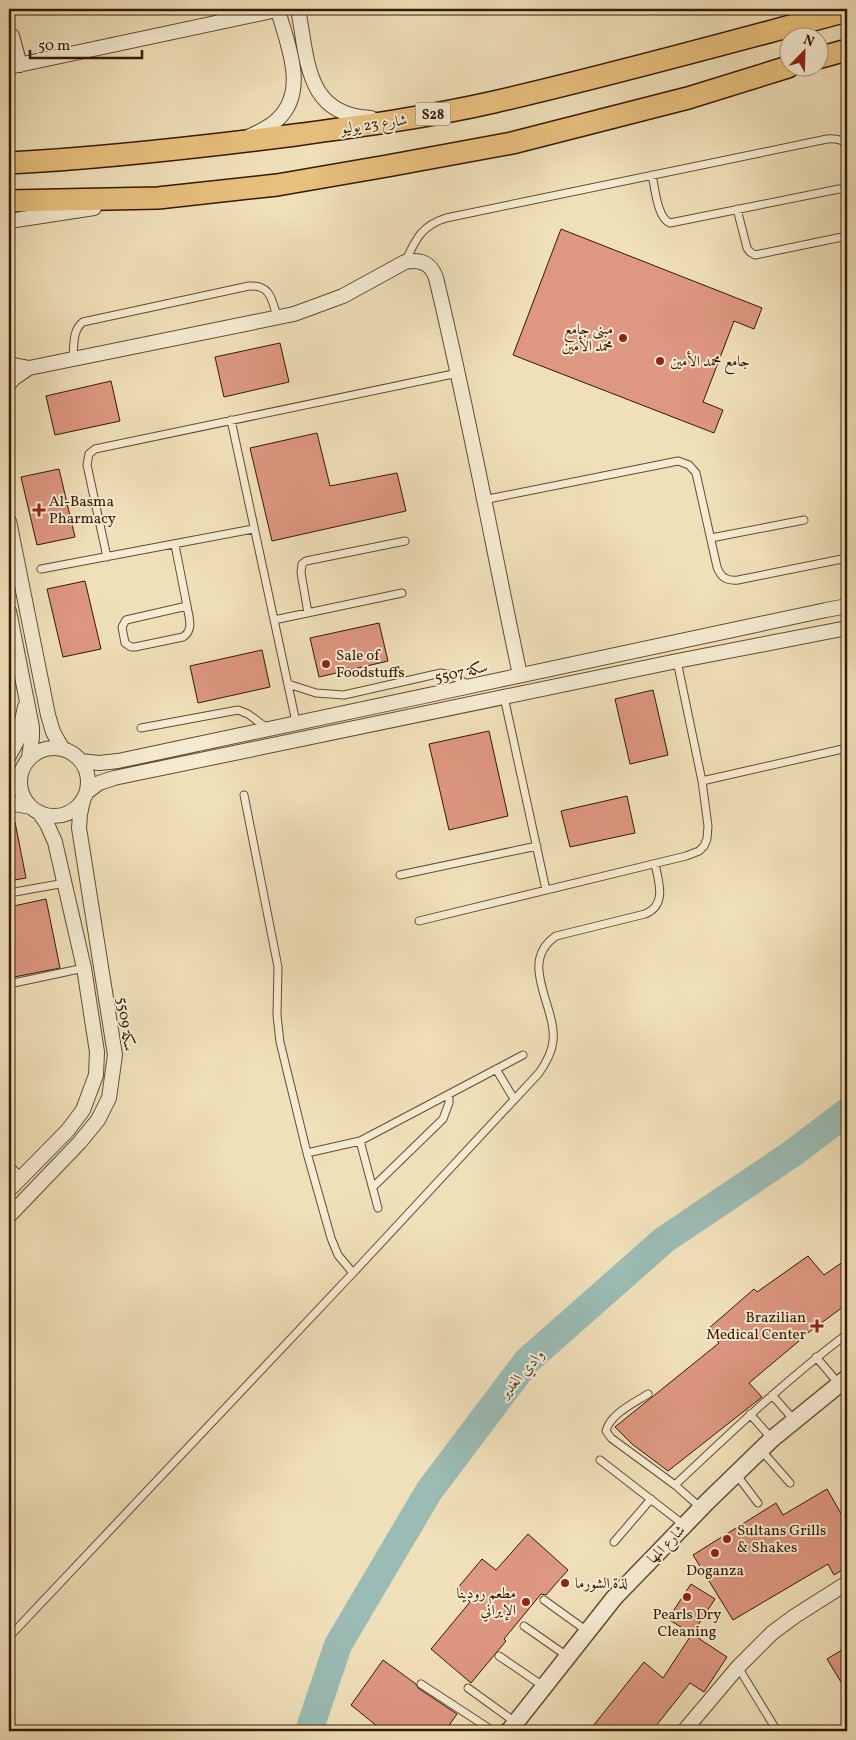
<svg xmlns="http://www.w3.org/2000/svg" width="856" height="1740" viewBox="0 0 856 1740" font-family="Vollkorn,Amiri,serif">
  <rect width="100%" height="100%" fill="#f0e0ba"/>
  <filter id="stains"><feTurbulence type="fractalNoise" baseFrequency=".004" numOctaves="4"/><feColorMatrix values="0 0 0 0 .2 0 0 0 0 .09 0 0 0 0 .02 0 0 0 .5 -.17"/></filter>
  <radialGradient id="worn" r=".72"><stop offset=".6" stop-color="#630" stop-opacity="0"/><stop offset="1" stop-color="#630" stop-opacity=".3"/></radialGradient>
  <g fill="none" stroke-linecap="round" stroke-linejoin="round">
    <path stroke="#9bbcb5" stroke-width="28" d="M 309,1731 L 338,1645 L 429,1491 L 527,1361 L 664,1240 L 793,1153 L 847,1112"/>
  </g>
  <path fill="#de9781" stroke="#341a02" d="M 561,229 L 762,308 L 754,329 L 734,321 L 703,402 L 723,410 L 714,433 L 513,355 Z
    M 280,343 L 289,382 L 224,397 L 215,357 Z
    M 111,381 L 120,421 L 55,435 L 46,396 Z
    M 317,433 L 330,486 L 397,473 L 406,511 L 272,541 L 250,448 Z
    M 59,469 L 75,537 L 37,545 L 21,477 Z
    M 85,581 L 101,649 L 63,657 L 47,589 Z
    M 379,623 L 388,661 L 319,677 L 310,638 Z
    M 262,650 L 270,687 L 198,703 L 190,666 Z
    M 653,690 L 668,755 L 630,764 L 615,699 Z
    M 489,731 L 508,816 L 449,830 L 429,744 Z
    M 627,796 L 635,833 L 570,847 L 561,811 Z
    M 9,822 L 15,822 L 26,878 L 9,881 Z
    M 46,899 L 60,968 L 9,978 L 9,907 Z
    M 808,1256 L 824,1275 L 847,1259 L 847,1304 L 798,1340 L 799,1341 L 749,1383 L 762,1397 L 668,1471 L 632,1444 L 615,1427 L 719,1343 L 708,1329 L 754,1289 L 757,1292 Z
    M 827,1489 L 847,1524 L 847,1567 L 834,1575 L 828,1564 L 733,1620 L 693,1555 L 776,1503 L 783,1515 Z
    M 528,1534 L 568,1570 L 546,1595 L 541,1594 L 504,1639 L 506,1641 L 471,1683 L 431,1649 L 470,1602 L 456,1590 L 482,1559 L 496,1570 Z
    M 691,1584 L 715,1599 L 692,1634 L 668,1619 Z
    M 692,1634 L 727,1657 L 704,1692 L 690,1683 L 652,1731 L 589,1731 L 644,1662 L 663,1678 Z
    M 847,1647 L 847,1692 L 827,1659 Z
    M 383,1660 L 416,1684 L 418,1688 L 457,1714 L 445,1731 L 383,1731 L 351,1705 Z"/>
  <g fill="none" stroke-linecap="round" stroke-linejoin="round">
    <g stroke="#634c30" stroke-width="9">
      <path id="service" d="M 218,22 L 223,9
        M 652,175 C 655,187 657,218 670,223 L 839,189
        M 737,209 L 747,248 L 750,252 L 755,255 L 847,236
        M 405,262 C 416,239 421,226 446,218 L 827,139 C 835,138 841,139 847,144
        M 73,359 C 74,347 72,330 83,322 L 249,286 C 271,285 272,300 277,317
        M 231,420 L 296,722
        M 483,500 L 678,461 L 689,465 L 696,473 L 717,567 C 721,578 727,581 738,580 L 847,558
        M 711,538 L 804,520
        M 175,545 L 187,606
        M 107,557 L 87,465 L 89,454 L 95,449 L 458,373
        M 41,569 L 253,529
        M 187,606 C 189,618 194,630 183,637 L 135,647 L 131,647 L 125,643 L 122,627 L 126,620 Z
        M 308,613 L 301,573 L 302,564 L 306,561 L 405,541
        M 274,620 L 402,593
        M 288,684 L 316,693 L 344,695 L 441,673 L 451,675 L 469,685
        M 504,697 L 546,890
        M 141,728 L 238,710 L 248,714 L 267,728
        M 702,781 L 847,748
        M 244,795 L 278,967 L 277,1015 L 280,1042 L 307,1153 L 331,1238 L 338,1255 L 353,1273
        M 400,875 L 537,846
        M 9,893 L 65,883
        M 419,921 L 686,856 L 699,851 L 704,846 L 707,839 L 708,826 L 702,781 L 677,661
        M 9,984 L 84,968
        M 496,1069 L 514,1099
        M 360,1141 L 378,1208
        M 307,1153 L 360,1141 L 523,1055
        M 9,1165 L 21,1177
        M 373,1187 L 443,1119 L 449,1103 L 449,1094
        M 816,1357 L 839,1384
        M 648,1394 C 634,1403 610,1414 606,1431 L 611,1438 L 675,1485 L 701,1508
        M 772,1395 L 794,1420
        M 750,1414 L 772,1439
        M 761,1450 L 790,1483
        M 600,1460 L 684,1525
        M 736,1474 L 758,1503
        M 675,1485 C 731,1432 786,1380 847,1334
        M 614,1542 L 651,1499
        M 544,1600 L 587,1631
        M 524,1626 L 567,1656
        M 9,1637 L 353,1273 L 539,1073 C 546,1063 552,1053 553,1041 C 557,1006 517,963 556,936 L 645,914 C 667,905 659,883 655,864
        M 499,1656 L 543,1686
        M 738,1667 L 777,1731
        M 421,1684 L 493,1731
        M 468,1688 L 515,1722"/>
    </g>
    <g stroke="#634c30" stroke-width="16">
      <path id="minor" d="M 298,9 C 308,60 305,115 371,118
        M 12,36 L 20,65
        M 9,67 L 281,9
        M 250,136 C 259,132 270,127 277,120 C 309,91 287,44 278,10
        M 9,221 L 94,208
        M 9,364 L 29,368 L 294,314 L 343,296 L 405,262 C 420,259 431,263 436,278 C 468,410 492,543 520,675
        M 9,384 L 14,378 L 29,368
        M 9,521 L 48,715 L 53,732 L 62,748
        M 9,611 L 32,727 L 32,737 L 29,757
        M20 782a34 34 0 1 1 68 0a34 34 0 1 1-68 0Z
        M 9,756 L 18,739 L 25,707
        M 81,761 L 99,763 L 118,761 C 354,710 590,662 826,610 L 847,606
        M 87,792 L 99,783 L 114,778 L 677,661 L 847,628
        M 9,803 L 31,807
        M 9,1190 L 68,1130 L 83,1110 L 96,1075 L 97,1052 L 84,968 L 55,842 L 47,824 L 39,812
        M 9,1216 L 80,1142 L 98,1120 L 109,1098 L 115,1055 L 79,828 L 80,814 L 83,801
        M 684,1731 L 738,1667 L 772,1633 L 795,1616 L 847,1583"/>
    </g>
    <g stroke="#634c30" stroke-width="19">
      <path id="tertiary" d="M 509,1731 L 614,1598 L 707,1502 L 772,1439 L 847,1378"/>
    </g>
    <g stroke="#341a02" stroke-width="24">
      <path id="primary" d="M 818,58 L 847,50
        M 9,163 C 105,158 200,147 295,135 C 362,126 428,117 494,102 C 612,75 730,42 847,11
        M 9,201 L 158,198 L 277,185 L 387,166 L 512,143 L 688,98 L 788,67"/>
    </g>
    <use href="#service" stroke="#f5ebd2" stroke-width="7"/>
    <use href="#minor" stroke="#f5ebd2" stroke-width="14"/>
    <use href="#tertiary" stroke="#f5ebd2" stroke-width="16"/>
    <use href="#primary" stroke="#e8c07d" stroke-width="21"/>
  </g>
  <g fill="#8f2418" stroke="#f5ebd2" stroke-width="2">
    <circle cx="623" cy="338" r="5"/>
    <circle cx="660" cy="361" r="5"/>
    <path d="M36.5 502.5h5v5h5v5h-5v5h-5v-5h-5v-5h5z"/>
    <circle cx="326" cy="664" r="5"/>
    <path d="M814.5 1318.5h5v5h5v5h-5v5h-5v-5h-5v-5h5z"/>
    <circle cx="727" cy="1539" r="5"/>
    <circle cx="715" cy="1553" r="5"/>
    <circle cx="565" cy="1583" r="5"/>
    <circle cx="687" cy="1597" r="5"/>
    <circle cx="526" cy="1602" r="5"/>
  </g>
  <g text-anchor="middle" stroke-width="4" stroke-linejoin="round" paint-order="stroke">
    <rect fill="#f5ebd2" stroke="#6e5940" stroke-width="1" x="415.5" y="102.5" width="35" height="23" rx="4"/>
    <g font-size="14" font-weight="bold" fill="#341a02">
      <text x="433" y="119">S28</text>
    </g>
    <g font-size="15" fill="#341a02" stroke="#f5ebd2">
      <text transform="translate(374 124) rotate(-8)" y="5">شارع 23 يوليو</text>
      <text transform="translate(461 672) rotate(-12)" y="5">سكة 5507</text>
      <text transform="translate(126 1024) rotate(82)" y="5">سكة 5509</text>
      <text transform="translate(666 1544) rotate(-46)" y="5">شارع المها</text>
    </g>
    <g font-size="15" fill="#341a02" stroke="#f5ebd2" text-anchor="start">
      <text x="613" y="334" text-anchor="end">مبنى جامع<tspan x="613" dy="17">محمد الأمين</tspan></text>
      <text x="670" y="366">جامع محمد الأمين</text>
      <text x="49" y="506">Al-Basma<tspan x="49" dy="17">Pharmacy</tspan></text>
      <text x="336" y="660">Sale of<tspan x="336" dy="17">Foodstuffs</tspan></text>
      <text x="806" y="1322" text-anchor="end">Brazilian<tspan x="806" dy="17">Medical Center</tspan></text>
      <text x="737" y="1535">Sultans Grills<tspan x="737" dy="17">&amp; Shakes</tspan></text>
      <text x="715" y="1575" text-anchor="middle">Doganza</text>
      <text x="575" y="1588">لذة الشورما</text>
      <text x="516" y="1598" text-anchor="end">مطعم رودينا<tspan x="516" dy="17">الإيراني</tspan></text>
      <text x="687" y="1619" text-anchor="middle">Pearls Dry<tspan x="687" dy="17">Cleaning</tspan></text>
    </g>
    <g font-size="16" font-style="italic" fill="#534b38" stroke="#f5ebd2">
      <text transform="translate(521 1373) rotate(-49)" y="6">وادي الغدير</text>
    </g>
  </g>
  <rect width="856" height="1740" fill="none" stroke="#f0e0ba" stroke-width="30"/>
  <rect x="10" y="10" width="836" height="1720" fill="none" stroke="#341a02" stroke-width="2.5"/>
  <rect x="15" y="15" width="826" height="1710" fill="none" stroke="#341a02"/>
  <g transform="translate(804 52) rotate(23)"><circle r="24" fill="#f5ebd2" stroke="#a8977f"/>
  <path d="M0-4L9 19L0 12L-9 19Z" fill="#8f2418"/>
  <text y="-8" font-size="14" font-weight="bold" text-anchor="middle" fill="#341a02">N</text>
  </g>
  <path d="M30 50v8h112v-8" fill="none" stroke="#341a02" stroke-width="2.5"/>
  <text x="38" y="50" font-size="15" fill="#341a02" stroke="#f5ebd2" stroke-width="4" paint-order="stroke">50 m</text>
  <rect width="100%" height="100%" filter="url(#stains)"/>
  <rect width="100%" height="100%" fill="url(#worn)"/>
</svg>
